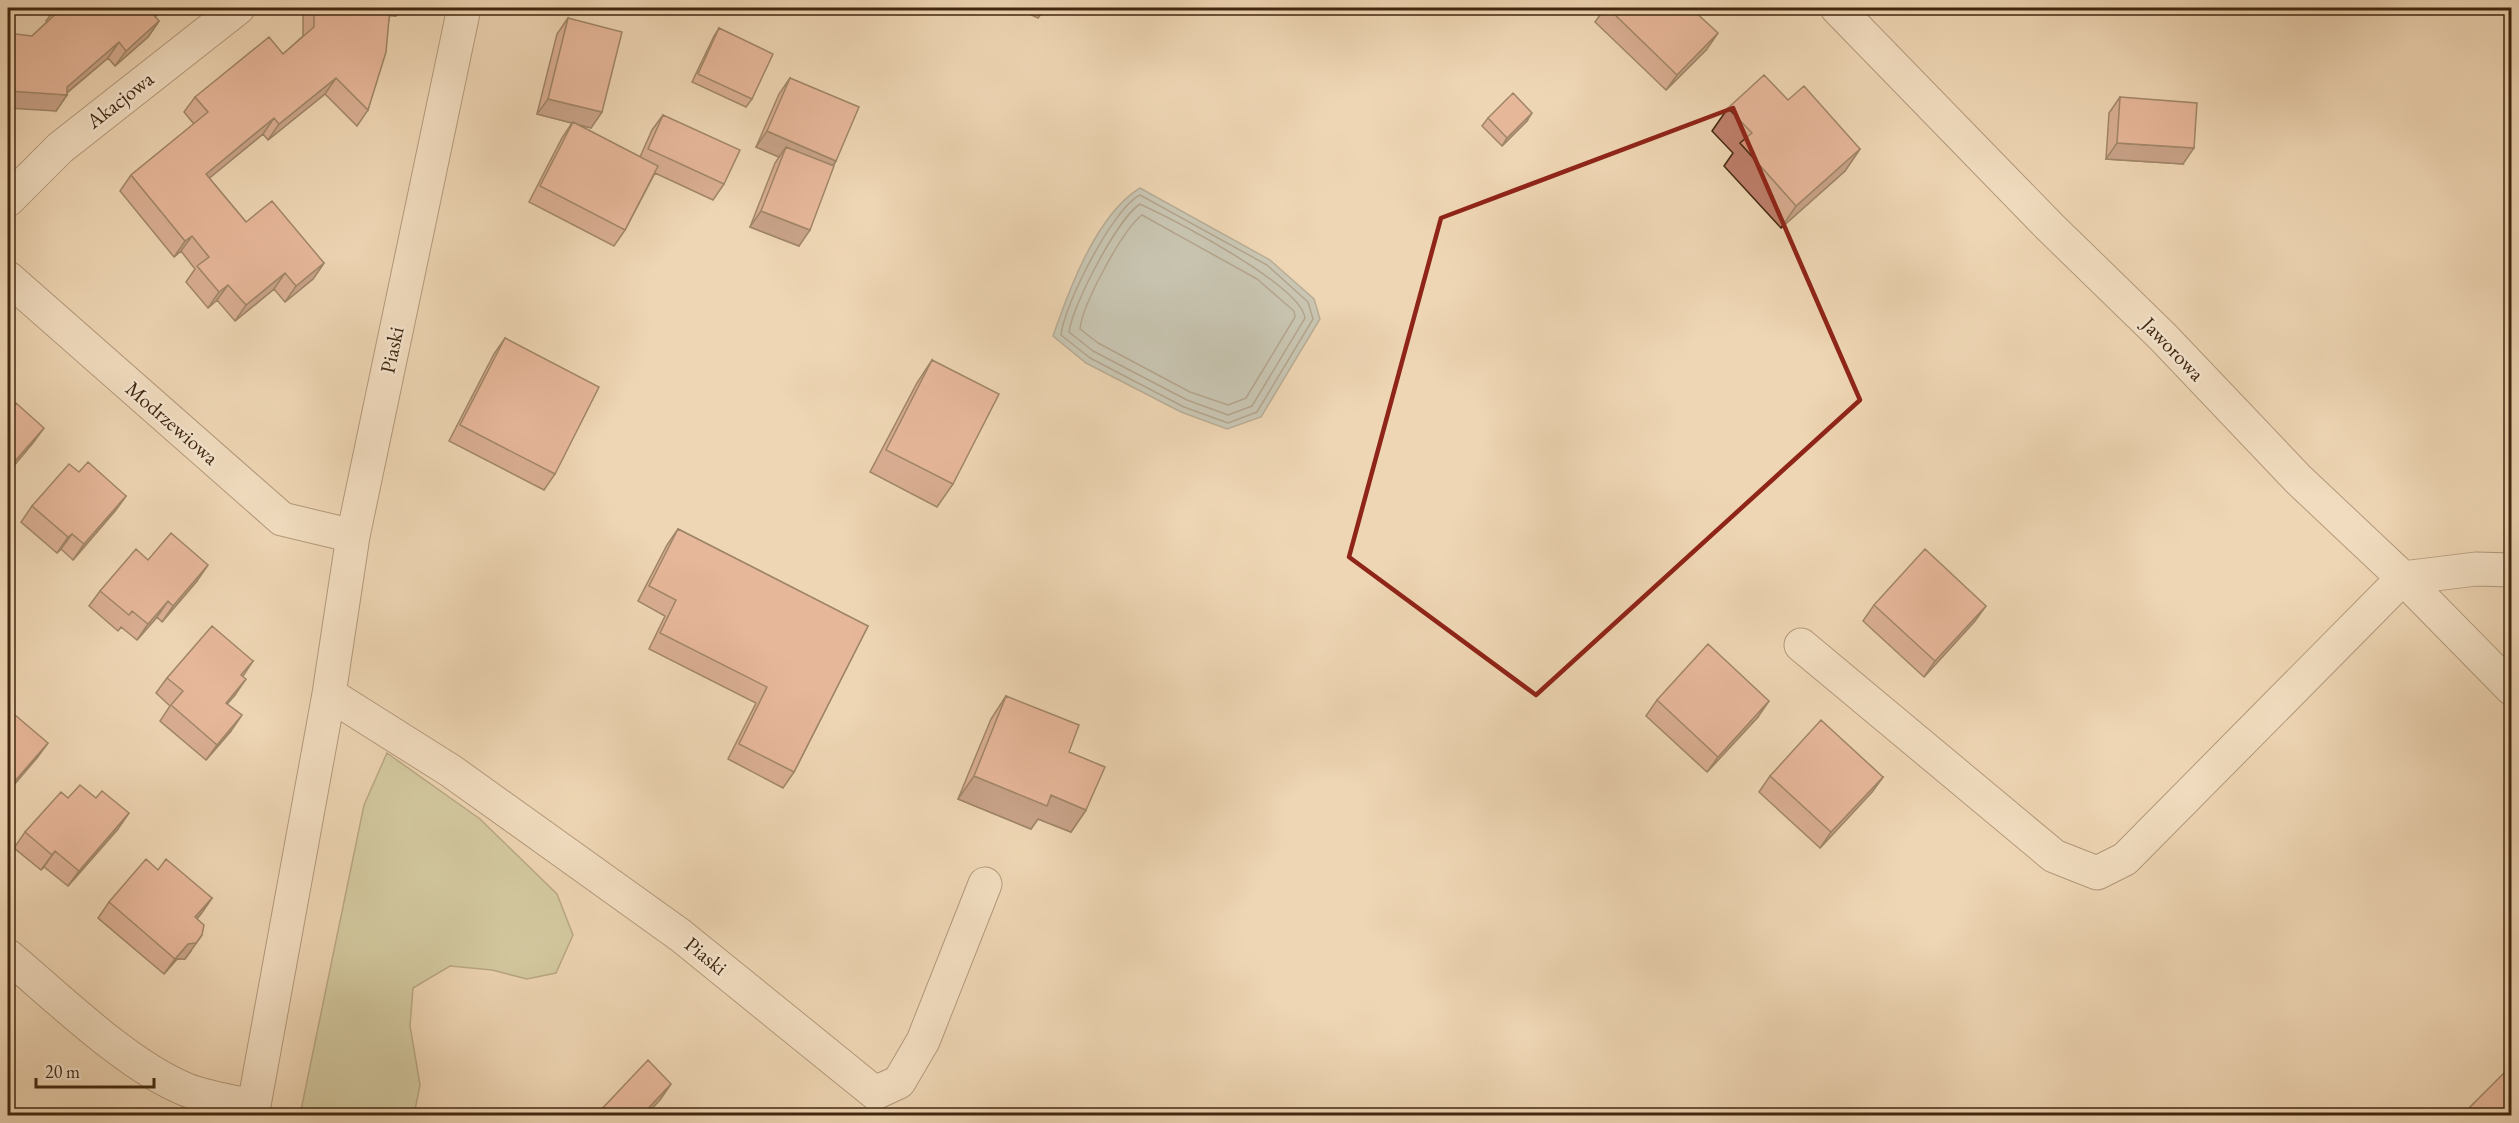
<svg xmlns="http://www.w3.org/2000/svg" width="2519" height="1123" viewBox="0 0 2519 1123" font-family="'EB Garamond',serif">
  <rect width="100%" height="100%" fill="#eed5b3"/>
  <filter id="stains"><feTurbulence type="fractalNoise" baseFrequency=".00333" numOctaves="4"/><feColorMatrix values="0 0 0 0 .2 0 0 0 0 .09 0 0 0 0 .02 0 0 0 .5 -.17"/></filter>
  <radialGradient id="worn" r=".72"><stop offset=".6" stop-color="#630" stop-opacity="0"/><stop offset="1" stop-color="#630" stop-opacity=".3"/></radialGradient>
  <path fill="#b5be8f" stroke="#7b724f" stroke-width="1.5" d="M 387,753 L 480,819 L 557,894 L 573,935 L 556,973 L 527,979 L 492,970 L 450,966 L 413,988 L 410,1026 L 420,1085 L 414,1115 L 300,1115 L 364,805 Z"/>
  <path fill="#9eb6b7" stroke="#797d74" stroke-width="1.5" d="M 1140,188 L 1270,260 L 1314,299 L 1320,319 L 1261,417 L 1227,429 L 1181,412 L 1086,363 L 1053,336 C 1069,290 1096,215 1140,188 Z"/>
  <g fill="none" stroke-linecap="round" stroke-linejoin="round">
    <path stroke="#706e63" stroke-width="1.5" d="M 1140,195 L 1267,265 L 1308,302 L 1313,319 L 1257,412 L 1228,423 L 1184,407 L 1090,358 L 1061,335 C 1064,305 1113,208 1140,195 Z
      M 1140,204 C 1172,219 1301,285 1305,318 L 1252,406 L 1228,415 L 1187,400 L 1093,351 L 1069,332 C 1072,306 1118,218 1140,204 Z
      M 1142,215 L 1257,279 L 1294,311 L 1295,317 L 1246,398 L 1228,405 L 1190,392 L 1098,343 L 1080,329 C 1082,305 1123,229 1142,215 Z"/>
    <g stroke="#6c5238" stroke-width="35">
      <path id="minor" d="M 1837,8 L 2050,227 L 2163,337 L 2298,479 L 2403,578 L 2512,689
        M 8,200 L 60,148 L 238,8
        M 8,278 L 282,519 L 353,536
        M 1801,645 L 2054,856 L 2097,873 L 2125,859 L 2403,578 L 2476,569 L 2512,570
        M 329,694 L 451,771 L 680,935 L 875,1093 L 899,1082 L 923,1041 L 985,884
        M 8,956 C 58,998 127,1066 187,1090 C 208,1098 232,1101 254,1107
        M 252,1116 L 329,694 L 353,536 L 464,8"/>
    </g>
    <use href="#minor" stroke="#f4e4ce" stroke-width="33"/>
  </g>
  <path fill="#be7e6b" stroke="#41270f" stroke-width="1.5" d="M 56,8 L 162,8 L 155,17 L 159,21 L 148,37 L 115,66 L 108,58 L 67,93 L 67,95 L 56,111 L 32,36 L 47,22 L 46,21 Z
    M 303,8 L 401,8 L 396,16 L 390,15 L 368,110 L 357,126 L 325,94 L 268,140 L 263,134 L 209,178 L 246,222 L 324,263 L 313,279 L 285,302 L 274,289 L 235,321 L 217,300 L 208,308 L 186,282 L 195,269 L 181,251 L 174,257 L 120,191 L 131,175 L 194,124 L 184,112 L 195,97 L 283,54 L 303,36 Z
    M 1016,8 L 1046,8 L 1038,18 Z
    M 1605,8 L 1691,8 L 1707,49 L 1666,90 L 1595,22 Z
    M 568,18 L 602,112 L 591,128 L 578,125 L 640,157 L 652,130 L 663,115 L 724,184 L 713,200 L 655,173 L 625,230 L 614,246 L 529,202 L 562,138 L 572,123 L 537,114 L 557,34 Z
    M 719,28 L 752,99 L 746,107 L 692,82 L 714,36 Z
    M 790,78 L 836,161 L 833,166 L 799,246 L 750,227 L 775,163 L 779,157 L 756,147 L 779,94 Z
    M 2120,97 L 2183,164 L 2106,159 L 2109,113 Z
    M 1788,100 L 1860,149 L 1845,171 L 1781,228 L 1724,166 L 1733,153 L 1712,131 L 1728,108 Z
    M 1488,118 L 1527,121 L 1502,146 L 1482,126 Z
    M 505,338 L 555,474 L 544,490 L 449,441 L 494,354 Z
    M 932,360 L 953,484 L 937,507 L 870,472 L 917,383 Z
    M 79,472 L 126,496 L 115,511 L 73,560 L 61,549 L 57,553 L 21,522 L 32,506 Z
    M 678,529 L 868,626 L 794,772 L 783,788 L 728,759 L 756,703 L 649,649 L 665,616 L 638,601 L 667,545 Z
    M 148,560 L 197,581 L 162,622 L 157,617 L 137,640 L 121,627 L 118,631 L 89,606 L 100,591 Z
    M 1874,605 L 1975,621 L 1924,677 L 1863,621 Z
    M 253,661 L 243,676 L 235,695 L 227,704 L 231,731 L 206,760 L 160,721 L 170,706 L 156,693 L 167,678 Z
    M 1006,696 L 1069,752 L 1086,810 L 1071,832 L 1038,819 L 1031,829 L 958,799 L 991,719 Z
    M 1657,700 L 1758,717 L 1707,772 L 1646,716 Z
    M 1770,776 L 1883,777 L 1872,792 L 1820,848 L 1759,792 Z
    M 68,798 L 118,829 L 68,886 L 44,867 L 41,870 L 14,848 L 25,832 Z
    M 158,870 L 212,898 L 197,919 L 191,951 L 185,959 L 177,959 L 164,974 L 98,918 L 109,902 Z"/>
  <path fill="#9b6657" stroke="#41270f" stroke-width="1.5" d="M 158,8 L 162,8 L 157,15 L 141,29 L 152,13 Z
    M 385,8 L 401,8 L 396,16 L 380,15 Z
    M 159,21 L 148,37 L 115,66 L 126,51 Z
    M 1718,33 L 1707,49 L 1666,90 L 1677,75 Z
    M 119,42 L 108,58 L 64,95 L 67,95 L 56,111 L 8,108 L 8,91 L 67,87 Z
    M 336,78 L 325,94 L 268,140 L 279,124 Z
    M 548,99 L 602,112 L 591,128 L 537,114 Z
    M 1532,113 L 1527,121 L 1502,146 L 1507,138 Z
    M 274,118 L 263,134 L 195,190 L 206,174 Z
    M 767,131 L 836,161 L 825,176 L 786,147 L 779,157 L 756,147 Z
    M 2117,143 L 2194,148 L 2183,164 L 2106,159 Z
    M 1860,149 L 1845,171 L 1781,228 L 1796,206 Z
    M 761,211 L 810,230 L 799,246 L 750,227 Z
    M 192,236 L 181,251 L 174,257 L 185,241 Z
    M 324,263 L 313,279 L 285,302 L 296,286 Z
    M 285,273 L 274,289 L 235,321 L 246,305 Z
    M 228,285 L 217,300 L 208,308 L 219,292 Z
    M 44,428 L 33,443 L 8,473 L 8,469 Z
    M 126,496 L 115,511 L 73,560 L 84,544 Z
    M 72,534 L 61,549 L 57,553 L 68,537 Z
    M 208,565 L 197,581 L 162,622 L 173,606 Z
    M 168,601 L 157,617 L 137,640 L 148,624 Z
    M 1986,606 L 1975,621 L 1924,677 L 1935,661 Z
    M 246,679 L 235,695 L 215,718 L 226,703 Z
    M 1769,701 L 1758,717 L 1707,772 L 1718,757 Z
    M 242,715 L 231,731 L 206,760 L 217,745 Z
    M 48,743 L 37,758 L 8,792 L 8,789 Z
    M 974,776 L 1051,795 L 1086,810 L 1071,832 L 1038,819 L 1031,829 L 958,799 Z
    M 1883,777 L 1872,792 L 1820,848 L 1831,832 Z
    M 129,813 L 118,829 L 68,886 L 79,871 Z
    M 55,851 L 44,867 L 41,870 L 52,855 Z
    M 212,898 L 201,914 L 184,933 L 195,917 Z
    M 202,935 L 185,959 L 177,959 L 164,974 L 175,959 L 188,944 Z
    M 671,1084 L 660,1100 L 645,1116 L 641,1116 Z"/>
  <path fill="#dd927c" stroke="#41270f" stroke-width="1.5" d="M 59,8 L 158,8 L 152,13 L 159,21 L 126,51 L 119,42 L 67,87 L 67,95 L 8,91 L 8,33 L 32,36 L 61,9 Z
    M 314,8 L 390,8 L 386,52 L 368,110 L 336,78 L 279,124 L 274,118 L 206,174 L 246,222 L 272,201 L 324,263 L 296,286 L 285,273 L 246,305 L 228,285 L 219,292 L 197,266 L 209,257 L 192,236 L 185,241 L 131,175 L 208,112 L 195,97 L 269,37 L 283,54 L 314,27 Z
    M 1608,8 L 1691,8 L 1718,33 L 1677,75 Z
    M 568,18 L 622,32 L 602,112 L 548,99 Z
    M 719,28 L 773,54 L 752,99 L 698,74 Z
    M 1764,75 L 1788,100 L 1804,86 L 1860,149 L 1796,206 L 1740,143 L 1752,133 L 1728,108 Z
    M 790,78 L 859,107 L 836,161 L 767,131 Z
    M 1513,93 L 1532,113 L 1507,138 L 1488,118 Z
    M 2120,97 L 2197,103 L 2194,148 L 2117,143 Z
    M 663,115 L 740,150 L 724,184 L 648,149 Z
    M 573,122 L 658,166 L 625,230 L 540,186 Z
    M 786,147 L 834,166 L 810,230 L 761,211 Z
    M 505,338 L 599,387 L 555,474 L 460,425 Z
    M 932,360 L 999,394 L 953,484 L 886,450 Z
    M 16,403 L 44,428 L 8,469 L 8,413 Z
    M 88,462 L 126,496 L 84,544 L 72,534 L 68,537 L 32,506 L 69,464 L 79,472 Z
    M 678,529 L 868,626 L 794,772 L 739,744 L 767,687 L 660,633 L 676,600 L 649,586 Z
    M 171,533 L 208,565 L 173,606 L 168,601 L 148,624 L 132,611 L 129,615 L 100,591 L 136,549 L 148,560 Z
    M 1925,549 L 1986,606 L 1935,661 L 1874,605 Z
    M 212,626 L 253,661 L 241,675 L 246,679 L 226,703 L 242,715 L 217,745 L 171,705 L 183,691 L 167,678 Z
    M 1708,644 L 1769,701 L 1718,757 L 1657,700 Z
    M 1006,696 L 1079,725 L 1069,752 L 1105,767 L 1086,810 L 1051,795 L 1047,806 L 974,776 Z
    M 8,709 L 48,743 L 8,789 Z
    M 1821,720 L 1883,777 L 1831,832 L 1770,776 Z
    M 80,785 L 96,798 L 102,791 L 129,813 L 79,871 L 55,851 L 52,855 L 25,832 L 61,792 L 68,798 Z
    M 146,859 L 158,870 L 166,859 L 212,898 L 195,917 L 204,925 L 202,935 L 196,943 L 188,944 L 175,959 L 109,902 Z
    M 648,1060 L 671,1084 L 641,1116 L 587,1116 L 592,1110 L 596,1115 Z
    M 2511,1066 L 2511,1116 L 2461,1116 Z"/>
  <path d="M0 0H2519V1123H0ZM 1733,108 L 1860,400 L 1536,695 L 1349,557 L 1441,218 Z" fill="#eed5b3" fill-opacity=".55" fill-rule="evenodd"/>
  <path fill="none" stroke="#8f2418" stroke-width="4.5" stroke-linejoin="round" d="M 1733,108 L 1860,400 L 1536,695 L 1349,557 L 1441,218 Z"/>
  <g text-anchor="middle" stroke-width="5" stroke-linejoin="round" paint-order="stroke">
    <g font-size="21" fill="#41270f" stroke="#f4e4ce">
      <text transform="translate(120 100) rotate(-38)" y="7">Akacjowa</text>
      <text transform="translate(2173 349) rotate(46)" y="7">Jaworowa</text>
      <text transform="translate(392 350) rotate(-78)" y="7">Piaski</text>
      <text transform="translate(172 423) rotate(41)" y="7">Modrzewiowa</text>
      <text transform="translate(706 956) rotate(39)" y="7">Piaski</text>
    </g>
  </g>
  <rect width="2519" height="1123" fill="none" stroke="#eed5b3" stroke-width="30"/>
  <rect x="9" y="9" width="2501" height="1105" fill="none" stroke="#41270f" stroke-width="3"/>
  <rect x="15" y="15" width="2489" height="1093" fill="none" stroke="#41270f" stroke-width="1.5"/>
  <path d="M36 1078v9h118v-9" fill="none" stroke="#41270f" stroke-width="3"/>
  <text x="45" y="1078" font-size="18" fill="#41270f" stroke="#f4e4ce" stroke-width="4.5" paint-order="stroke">20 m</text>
  <rect width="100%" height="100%" filter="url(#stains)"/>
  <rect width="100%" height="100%" fill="url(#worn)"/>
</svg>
